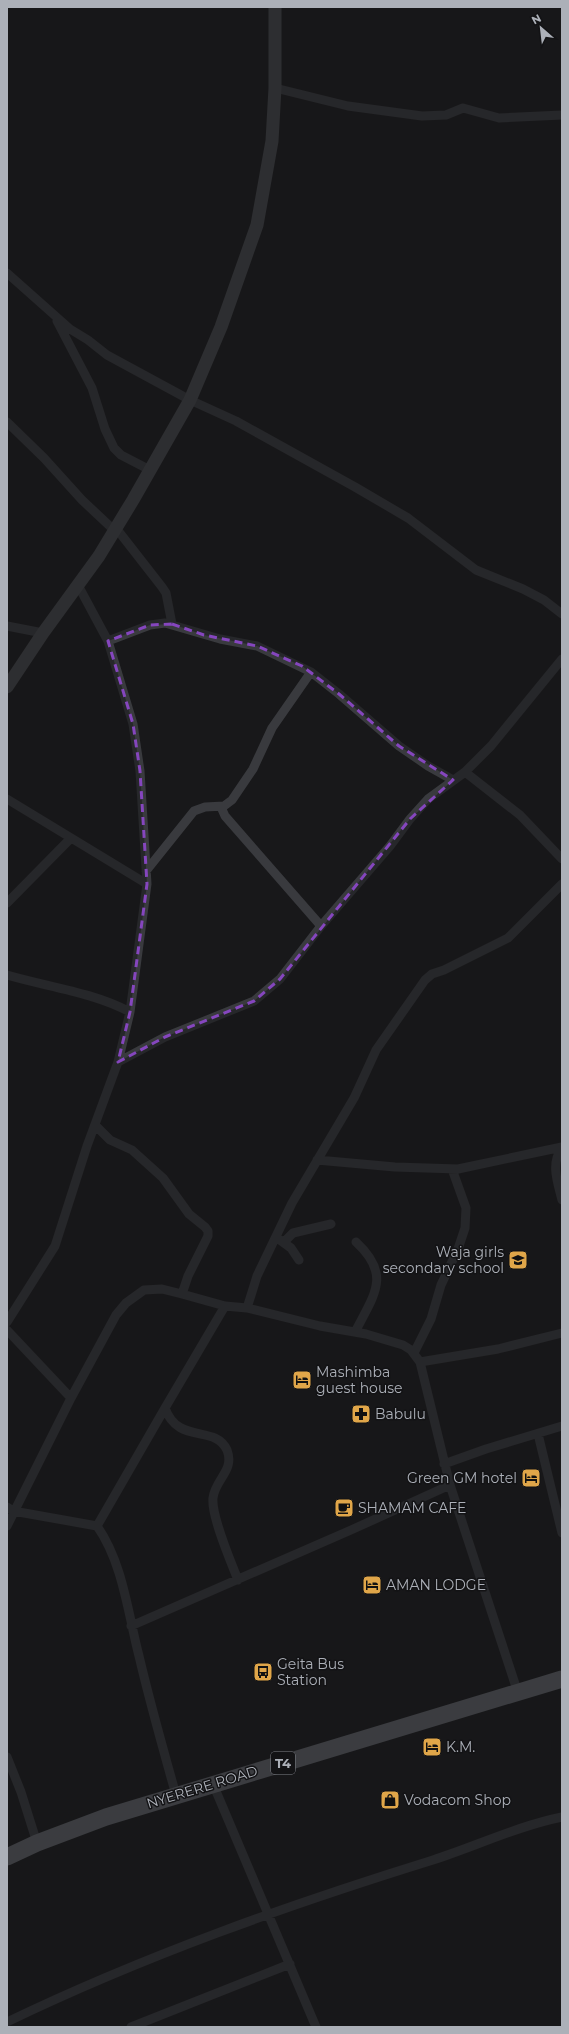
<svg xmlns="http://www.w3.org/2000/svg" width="569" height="2034" viewBox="0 0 569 2034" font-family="Montserrat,sans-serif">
  <rect width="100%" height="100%" fill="#18181a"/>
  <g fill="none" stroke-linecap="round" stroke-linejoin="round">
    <path stroke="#393a3e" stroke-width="9" d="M 275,88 L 348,106 L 422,116 L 446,115 L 463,108 L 499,118 L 562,115
      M 7,273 L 70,329 L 88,340 L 107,355 L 190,400 L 236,421 L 355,487 L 408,518 L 476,570 L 523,589 L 544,600 L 562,614
      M 57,321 L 92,388 L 105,429 L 114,448 L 121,455 L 150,470
      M 7,422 L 44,458 L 82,500 L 115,531
      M 116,528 L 162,587 L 166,593 L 172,624
      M 7,626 L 43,633
      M 108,641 L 150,625 L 165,623 L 220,639 L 257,646 L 311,672 L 339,694 L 399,746 L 428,766 L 453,780
      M 465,772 L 520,815 L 562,859
      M 7,799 L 147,884
      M 221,807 L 225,816 L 321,926
      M 146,871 L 194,811 L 205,807 L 224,806 L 232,800 L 253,769 L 272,728 L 311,672
      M 7,903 L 71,838
      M 7,975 C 48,987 92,992 130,1012
      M 118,1062 L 165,1037 L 254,1001 L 280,979 L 321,926 L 390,846 L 410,819 L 428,799 L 465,772 L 491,746 L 562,659
      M 562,1148 C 550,1164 558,1183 562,1200
      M 317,1160 L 395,1167 L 458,1169 L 562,1147
      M 280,1240 L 291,1248 L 299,1260
      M 284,1242 L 293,1233 L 331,1224
      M 182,1294 L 225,1306 L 247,1308 L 320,1326 L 366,1334 L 403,1345 L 411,1350 L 420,1362 L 450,1485 L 518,1693
      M 247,1308 L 257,1276 L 292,1203 L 354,1098 L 376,1050 L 425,980 L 432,974 L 444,970 L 508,938 L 562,884
      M 7,1322 L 55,1246 L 87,1146 L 118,1062 L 130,1012 L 147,884 L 140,771 L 133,724 L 108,641 L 78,585
      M 7,1330 L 71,1398
      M 355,1332 C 374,1295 392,1275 356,1242
      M 414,1353 L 431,1319 L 441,1285 L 458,1249 L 465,1228 L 466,1208 L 452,1169
      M 420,1362 L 498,1349 L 562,1333
      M 165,1408 C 178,1445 215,1424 227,1450 C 235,1471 215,1479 213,1498 C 211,1516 231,1562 238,1580
      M 538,1434 L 562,1533
      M 444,1464 L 486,1449 L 562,1426
      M 7,1507 L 13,1511 L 97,1526 C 123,1563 128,1614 139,1656 C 150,1703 163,1749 176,1795
      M 7,1526 L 71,1398 L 116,1315 L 126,1303 L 144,1290 L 162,1289 L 182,1294 L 188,1276 L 208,1236 L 208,1231 L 205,1227 L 189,1214 L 163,1178 L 132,1150 L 110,1140 L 95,1125
      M 97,1526 L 165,1408 L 225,1306
      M 131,1626 L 351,1530 L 450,1485
      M 7,1757 L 21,1792 L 37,1843
      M 213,1784 L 316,2027
      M 7,2022 C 144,1956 288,1905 433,1860 C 476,1846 518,1826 562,1817
      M 131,2027 L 290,1964"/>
    <path stroke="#484a4e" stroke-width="13" d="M 7,687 L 43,633 L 99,556 L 133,500 L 190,400 L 221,327 L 257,225 L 272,141 L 275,88 L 275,7"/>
    <path stroke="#66696f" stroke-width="17" d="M 7,1857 L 37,1843 L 106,1817 L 562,1679"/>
  </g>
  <path d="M0 0H569V2034H0ZM 172,624 L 204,635 L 257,646 L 302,666 L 339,694 L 399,746 L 453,780 L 410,819 L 280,979 L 254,1001 L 165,1037 L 118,1062 L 130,1012 L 147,884 L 140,771 L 133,724 L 108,641 L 150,625 Z" fill="#18181a" fill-opacity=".55" fill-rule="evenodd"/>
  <path fill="none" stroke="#8546be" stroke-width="3" stroke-dasharray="8 5" stroke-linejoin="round" d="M 172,624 L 204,635 L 257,646 L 302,666 L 339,694 L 399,746 L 453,780 L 410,819 L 280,979 L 254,1001 L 165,1037 L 118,1062 L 130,1012 L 147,884 L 140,771 L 133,724 L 108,641 L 150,625 Z"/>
  <defs>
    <g id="school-square" transform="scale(1)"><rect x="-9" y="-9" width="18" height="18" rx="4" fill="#e0a649" stroke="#131315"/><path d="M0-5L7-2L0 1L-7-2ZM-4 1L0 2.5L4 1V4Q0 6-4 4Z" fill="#111"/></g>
    <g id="hotel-square" transform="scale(1)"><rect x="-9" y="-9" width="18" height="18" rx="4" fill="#e0a649" stroke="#131315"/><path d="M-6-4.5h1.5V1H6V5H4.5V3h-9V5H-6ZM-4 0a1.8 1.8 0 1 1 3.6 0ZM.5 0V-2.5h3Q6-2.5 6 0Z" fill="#111"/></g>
    <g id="pharmacy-square" transform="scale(1)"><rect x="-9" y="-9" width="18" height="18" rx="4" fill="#e0a649" stroke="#131315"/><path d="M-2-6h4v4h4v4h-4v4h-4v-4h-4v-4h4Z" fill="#111"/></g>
    <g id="cafe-square" transform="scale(1)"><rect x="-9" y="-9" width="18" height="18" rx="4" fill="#e0a649" stroke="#131315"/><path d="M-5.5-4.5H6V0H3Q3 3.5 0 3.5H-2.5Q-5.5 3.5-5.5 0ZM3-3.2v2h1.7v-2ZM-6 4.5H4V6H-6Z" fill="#111"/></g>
    <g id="bus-square" transform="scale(1)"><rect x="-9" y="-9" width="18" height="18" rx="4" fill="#e0a649" stroke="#131315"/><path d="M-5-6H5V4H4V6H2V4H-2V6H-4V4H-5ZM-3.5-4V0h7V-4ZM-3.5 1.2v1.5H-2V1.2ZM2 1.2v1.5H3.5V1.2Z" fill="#111"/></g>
    <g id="shop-square" transform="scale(1)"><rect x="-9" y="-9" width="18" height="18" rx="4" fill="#e0a649" stroke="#131315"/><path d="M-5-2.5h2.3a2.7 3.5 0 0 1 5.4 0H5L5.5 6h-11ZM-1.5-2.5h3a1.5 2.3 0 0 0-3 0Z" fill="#111"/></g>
  </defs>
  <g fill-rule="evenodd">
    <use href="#school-square" x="518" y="1260"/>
    <use href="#hotel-square" x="302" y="1380"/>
    <use href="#pharmacy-square" x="361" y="1414"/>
    <use href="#hotel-square" x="531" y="1478"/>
    <use href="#cafe-square" x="344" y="1508"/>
    <use href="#hotel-square" x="372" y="1585"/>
    <use href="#bus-square" x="263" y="1672"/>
    <use href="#hotel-square" x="432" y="1747"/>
    <use href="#shop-square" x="390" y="1800"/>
  </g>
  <g text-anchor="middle" stroke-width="3" stroke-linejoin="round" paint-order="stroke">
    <rect fill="#131315" stroke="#7e8187" stroke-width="1" x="271" y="1752" width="24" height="22" rx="3"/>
    <g font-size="13" font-weight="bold" fill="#acb0b8">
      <text x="283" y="1768">T4</text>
    </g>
    <g font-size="14" fill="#acb0b8" stroke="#131315" text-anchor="start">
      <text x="504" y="1257" text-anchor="end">Waja girls<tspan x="504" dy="16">secondary school</tspan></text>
      <text x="316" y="1377">Mashimba<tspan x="316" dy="16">guest house</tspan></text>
      <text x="375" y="1419">Babulu</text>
      <text x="517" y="1483" text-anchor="end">Green GM hotel</text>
      <text x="358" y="1513">SHAMAM CAFE</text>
      <text x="386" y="1590">AMAN LODGE</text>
      <text x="277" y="1669">Geita Bus<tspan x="277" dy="16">Station</tspan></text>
      <text x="446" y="1752">K.M.</text>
      <text x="404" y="1805">Vodacom Shop</text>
    </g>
    <g font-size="14" fill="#acb0b8" stroke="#131315">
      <text transform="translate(202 1787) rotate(-17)" y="5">NYERERE ROAD</text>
    </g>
  </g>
  <rect width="569" height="2034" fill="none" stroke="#acb0b8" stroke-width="16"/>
  <g transform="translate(541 28) rotate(332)" stroke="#131315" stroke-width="3" paint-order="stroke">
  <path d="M0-3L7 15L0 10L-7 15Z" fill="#acb0b8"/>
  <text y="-6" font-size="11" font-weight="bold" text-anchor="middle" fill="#acb0b8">N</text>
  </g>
</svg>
